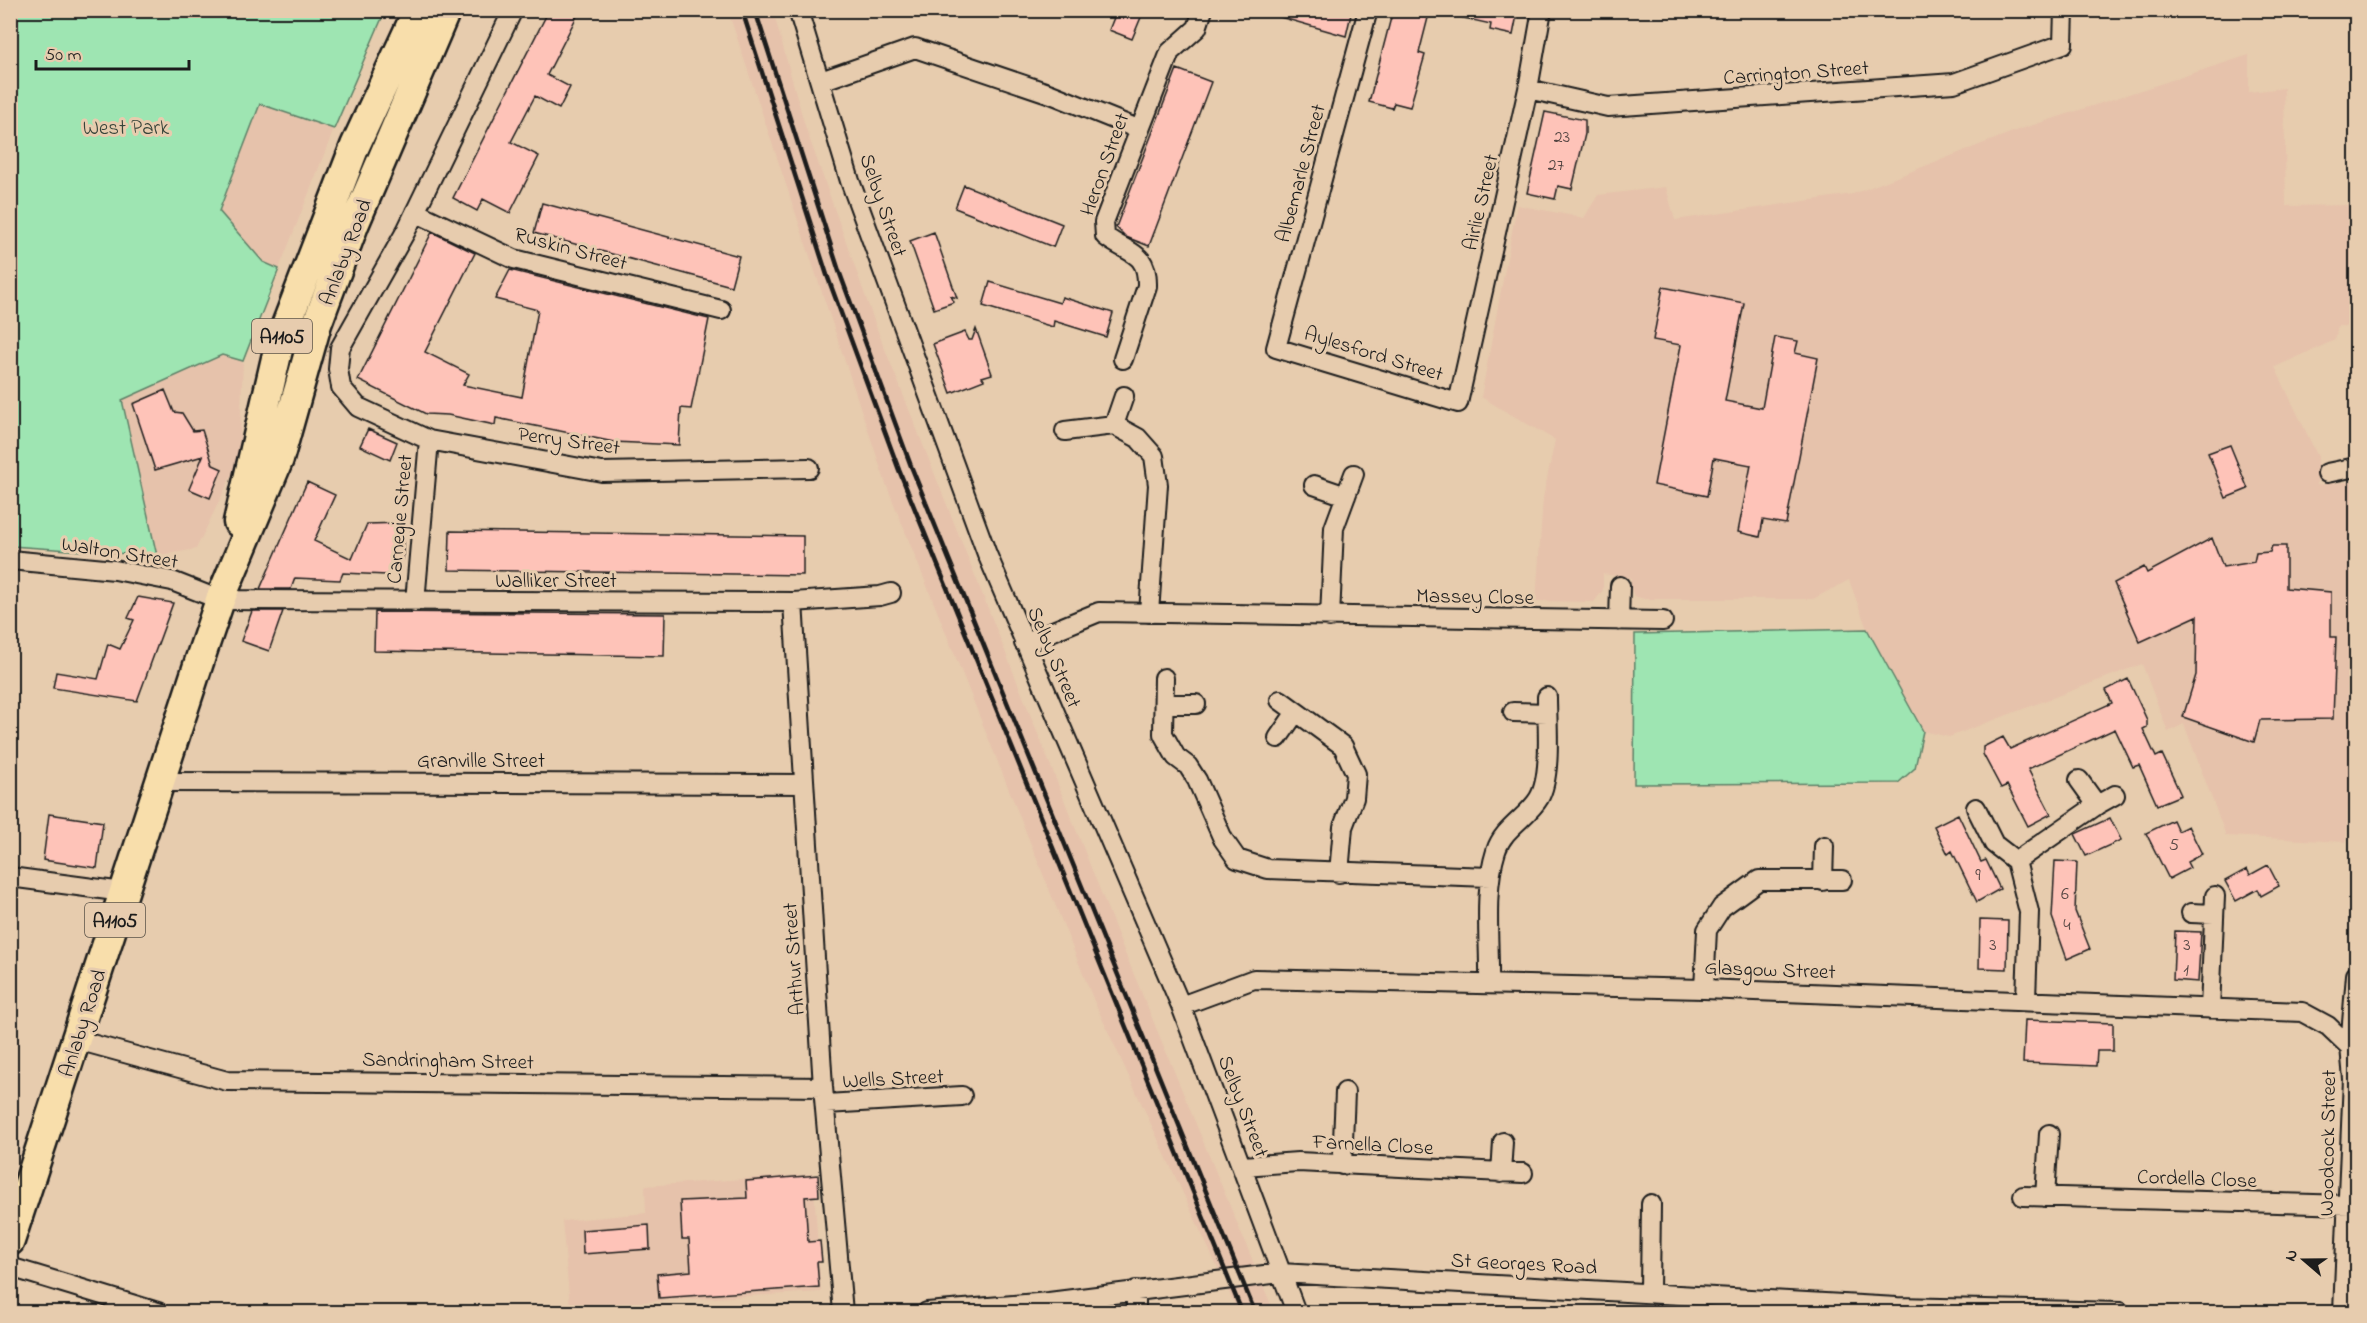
<svg xmlns="http://www.w3.org/2000/svg" width="2367" height="1323" viewBox="0 0 2367 1323" font-family="'Indie Flower',sans-serif">
  <rect width="100%" height="100%" fill="#e7ccae"/>
  <filter id="ink" filterUnits="userSpaceOnUse"><feTurbulence type="fractalNoise" baseFrequency=".0167" numOctaves="2"/><feDisplacementMap in="SourceGraphic" scale="12" xChannelSelector="R" yChannelSelector="G"/><feConvolveMatrix kernelMatrix="1 2 1 2 8 2 1 2 1" color-interpolation-filters="sRGB"/></filter>
  <g filter="url(#ink)">
    <path fill="#e6c2ab" d="M 728,11 L 773,11 L 805,126 L 877,329 L 1125,953 L 1274,1312 L 1238,1312 L 1094,1001 L 886,484 Z
      M 2249,55 L 2249,92 L 2284,88 L 2286,206 L 2356,205 L 2356,327 L 2338,326 L 2335,340 L 2275,367 L 2318,457 L 2317,485 L 2356,481 L 2356,653 L 2346,842 L 2226,836 L 2184,724 L 2168,732 L 2142,664 L 1949,737 L 1923,731 L 1867,629 L 1849,580 L 1813,599 L 1644,599 L 1634,596 L 1631,589 L 1631,578 L 1603,574 L 1603,590 L 1594,602 L 1536,601 L 1543,498 L 1555,440 L 1481,397 L 1517,205 L 1584,218 L 1598,195 L 1666,187 L 1675,220 L 1853,194 L 2018,130 Z
      M 260,104 L 334,129 L 279,269 L 263,262 L 219,211 Z
      M 222,355 L 243,361 L 239,460 L 196,549 L 157,556 L 121,400 Z
      M 813,1174 L 821,1292 L 570,1306 L 562,1221 L 646,1213 L 645,1186 Z"/>
    <path fill="#9ee5b2" stroke="#5d8067" stroke-width="1.5" d="M 10,11 L 385,11 L 334,129 L 260,104 L 219,211 L 263,262 L 279,269 L 243,361 L 222,355 L 122,400 L 157,556 L 11,546 Z
      M 1867,629 L 1923,731 L 1915,768 L 1898,783 L 1634,784 L 1635,634 Z"/>
    <path fill="#fec3b8" stroke="#1c1c1c" stroke-width="1.5" d="M 549,10 L 580,10 L 547,75 L 570,87 L 559,109 L 535,96 L 511,142 L 539,156 L 510,213 L 483,199 L 477,211 L 453,198 Z
      M 1117,10 L 1144,10 L 1132,39 L 1109,30 Z
      M 1274,10 L 1352,10 L 1346,36 L 1273,15 Z
      M 1393,10 L 1430,10 L 1419,53 L 1425,55 L 1410,107 L 1394,103 L 1392,108 L 1369,102 Z
      M 1460,10 L 1518,10 L 1513,35 L 1490,30 L 1491,24 L 1459,17 Z
      M 1177,69 L 1211,82 L 1149,246 L 1126,237 L 1116,227 Z
      M 1545,112 L 1585,120 L 1585,134 L 1572,189 L 1558,186 L 1555,199 L 1527,193 Z
      M 964,185 L 1062,224 L 1053,247 L 955,208 Z
      M 542,203 L 739,256 L 731,286 L 534,233 Z
      M 432,232 L 475,253 L 425,352 L 469,374 L 463,385 L 522,397 L 538,310 L 495,299 L 510,270 L 709,319 L 691,409 L 681,408 L 679,445 L 614,442 L 496,418 L 495,425 L 448,415 L 426,414 L 358,380 Z
      M 934,232 L 957,298 L 951,296 L 954,302 L 934,309 L 910,241 Z
      M 990,282 L 1060,303 L 1062,297 L 1113,313 L 1106,337 L 1054,321 L 1053,327 L 983,306 Z
      M 1663,287 L 1744,303 L 1725,401 L 1762,408 L 1775,337 L 1798,341 L 1795,353 L 1818,358 L 1786,524 L 1763,520 L 1760,537 L 1738,532 L 1751,465 L 1714,458 L 1707,496 L 1654,485 L 1681,345 L 1653,340 Z
      M 976,329 L 992,374 L 982,377 L 984,380 L 951,393 L 933,344 L 965,332 L 969,340 L 972,340 Z
      M 165,390 L 174,412 L 182,413 L 193,431 L 202,430 L 213,465 L 222,469 L 210,498 L 189,489 L 203,456 L 155,470 L 133,404 Z
      M 368,429 L 397,442 L 390,460 L 360,446 Z
      M 2230,445 L 2248,489 L 2226,498 L 2208,453 Z
      M 307,482 L 335,495 L 314,541 L 352,559 L 367,524 L 403,523 L 403,558 L 387,575 L 343,573 L 340,580 L 295,578 L 291,589 L 260,589 Z
      M 450,531 L 803,536 L 803,575 L 449,570 Z
      M 2212,538 L 2223,567 L 2254,562 L 2256,553 L 2270,552 L 2272,546 L 2286,546 L 2286,588 L 2331,592 L 2331,637 L 2336,637 L 2333,719 L 2260,720 L 2254,742 L 2183,717 L 2196,675 L 2197,616 L 2140,642 L 2114,583 L 2144,567 L 2147,573 Z
      M 138,597 L 173,603 L 137,701 L 53,688 L 56,672 L 98,679 L 108,644 L 120,649 L 134,620 L 128,618 Z
      M 252,611 L 283,611 L 269,651 L 241,641 Z
      M 375,612 L 665,614 L 664,656 L 374,651 Z
      M 2128,679 L 2147,720 L 2147,727 L 2143,729 L 2156,757 L 2162,754 L 2181,795 L 2157,805 L 2139,765 L 2133,767 L 2115,729 L 2028,769 L 2051,814 L 2028,826 L 2007,785 L 2001,788 L 1983,754 L 1983,747 L 2003,737 L 2010,749 L 2112,703 L 2106,690 Z
      M 49,814 L 103,822 L 97,868 L 43,860 Z
      M 1958,814 L 1981,862 L 1986,860 L 2000,889 L 1977,902 L 1952,851 L 1948,854 L 1934,826 Z
      M 2110,818 L 2121,840 L 2086,856 L 2075,834 Z
      M 2173,820 L 2178,831 L 2188,826 L 2202,854 L 2187,862 L 2190,868 L 2169,879 L 2146,833 Z
      M 2055,861 L 2077,862 L 2075,911 L 2090,949 L 2067,959 L 2052,917 Z
      M 2268,865 L 2279,886 L 2261,896 L 2258,889 L 2236,901 L 2225,881 L 2247,869 L 2250,875 Z
      M 1980,920 L 2008,921 L 2007,969 L 1979,968 Z
      M 2175,931 L 2201,932 L 2198,982 L 2173,980 Z
      M 2025,1020 L 2113,1023 L 2113,1051 L 2097,1051 L 2096,1066 L 2023,1063 Z
      M 818,1175 L 819,1196 L 805,1197 L 808,1242 L 820,1241 L 822,1262 L 817,1262 L 819,1287 L 659,1298 L 657,1274 L 691,1271 L 689,1239 L 682,1239 L 680,1201 L 747,1198 L 746,1181 Z
      M 649,1225 L 650,1249 L 583,1254 L 582,1230 Z"/>
    <g fill="none" stroke-linecap="round" stroke-linejoin="round">
      <g stroke="#1c1c1c" stroke-width="22">
        <path id="street" d="M 513,10 L 406,231 L 340,348 L 338,369 L 341,387 L 358,407 L 429,440 L 602,472 L 809,468
          M 798,10 L 850,181 L 987,554 L 1181,1006 L 1296,1312
          M 1368,10 L 1276,348 L 1458,403 L 1528,89 L 1542,10
          M 821,81 L 915,48 L 1051,94 L 1138,129
          M 1528,89 L 1608,107 L 1954,83 L 2063,44 L 2064,10
          M 415,212 L 514,259 L 721,310
          M 1123,359 L 1147,286 C 1148,250 1127,254 1105,236 L 1104,222 L 1170,52 L 1197,28 L 1203,10
          M 1114,425 L 1124,396
          M 1065,431 L 1114,425 L 1138,438 L 1154,456 L 1158,485 L 1149,613
          M 2327,473 L 2356,467
          M 1314,485 L 1346,496
          M 10,560 L 115,570 L 172,581 L 220,600 L 793,602 L 880,596 L 891,593
          M 415,602 L 429,440
          M 793,602 L 823,1087 L 843,1312
          M 1330,617 L 1334,528 L 1354,474
          M 1619,621 L 1620,586
          M 1024,643 L 1099,612 L 1663,621
          M 1164,678 L 1163,734 L 1176,757 L 1188,766 L 1197,780 L 1223,839 L 1237,859 L 1268,869 L 1490,877
          M 1280,700 L 1343,746 L 1356,774 L 1354,798 L 1343,827 L 1339,873
          M 1164,704 L 1196,704
          M 1513,712 L 1547,713
          M 1278,738 L 1296,712
          M 2079,780 L 2097,805
          M 158,782 L 804,784
          M 1976,808 L 1994,844 L 2016,861
          M 10,877 L 123,892
          M 1823,881 L 1824,846
          M 2191,913 L 2214,914
          M 1489,984 C 1490,941 1483,892 1496,851 C 1503,828 1528,817 1539,798 C 1552,776 1547,723 1547,697
          M 1704,989 L 1707,930 L 1722,907 L 1759,880 L 1842,880
          M 2026,999 L 2029,912 L 2016,861 L 2097,805 L 2115,795
          M 1181,1006 L 1254,979 L 1704,989 L 2302,1012 L 2328,1026 L 2350,1047
          M 2210,1009 L 2215,896
          M 77,1040 L 227,1081 L 823,1087
          M 826,1104 L 962,1096
          M 1342,1165 L 1345,1092
          M 1243,1166 L 1298,1162 L 1523,1173
          M 1501,1173 L 1503,1142
          M 2023,1196 L 2349,1205
          M 2045,1197 L 2049,1134
          M 10,1267 L 158,1312
          M 1136,1290 L 1136,1312
          M 1650,1292 L 1651,1204
          M 927,1312 L 1049,1302 L 1280,1273 L 1897,1307 L 2120,1312
          M 2343,1312 L 2353,1079 L 2350,1047 L 2356,975"/>
      </g>
      <g stroke="#1c1c1c" stroke-width="33">
        <path id="primary" d="M 238,522 L 280,341 L 355,146 L 418,10
          M 10,1241 L 201,656 L 220,600 L 279,459 L 317,324 L 354,225 L 446,10"/>
      </g>
      <use href="#street" stroke="#e7ccae" stroke-width="18"/>
      <use href="#primary" stroke="#f8deab" stroke-width="28"/>
      <path stroke="#1c1c1c" stroke-width="4.5" d="M 742,10 L 827,275 L 899,470 L 1242,1312
        M 755,10 L 839,271 L 911,466 L 1255,1312"/>
    </g>
  </g>
  <g text-anchor="middle" stroke-width="6" stroke-linejoin="round" paint-order="stroke">
    <g font-size="18" fill="#544643">
      <text x="1562" y="142">23</text>
      <text x="1556" y="170">27</text>
      <text x="2174" y="850">5</text>
      <text x="1978" y="880">9</text>
      <text x="2065" y="899">6</text>
      <text x="2067" y="930">4</text>
      <text x="1993" y="950">3</text>
      <text x="2187" y="950">3</text>
      <text x="2186" y="975">1</text>
    </g>
    <g fill="#e7ccae" stroke="#595148" stroke-width="1.5">
      <rect x="252" y="319" width="60" height="34" rx="4.5"/>
      <rect x="85" y="903" width="60" height="34" rx="4.5"/>
    </g>
    <g font-size="20" font-weight="bold" fill="#1c1c1c">
      <text x="282" y="343">A1105</text>
      <text x="115" y="927">A1105</text>
    </g>
    <g font-size="21" fill="#1c1c1c" stroke="#e7ccae">
      <text transform="translate(1796 72) rotate(-4)" y="7">Carrington Street</text>
      <text transform="translate(1104 164) rotate(-70)" y="7">Heron Street</text>
      <text transform="translate(1300 173) rotate(-75)" y="7">Albemarle Street</text>
      <text transform="translate(1480 202) rotate(-77)" y="7">Airlie Street</text>
      <text transform="translate(884 205) rotate(71)" y="7">Selby Street</text>
      <text transform="translate(571 248) rotate(15)" y="7">Ruskin Street</text>
      <text transform="translate(345 252) rotate(-69)" y="7">Anlaby Road</text>
      <text transform="translate(1374 353) rotate(17)" y="7">Aylesford Street</text>
      <text transform="translate(569 440) rotate(8)" y="7">Perry Street</text>
      <text transform="translate(399 519) rotate(-85)" y="7">Carnegie Street</text>
      <text transform="translate(120 552) rotate(9)" y="7">Walton Street</text>
      <text x="556" y="587">Walliker Street</text>
      <text transform="translate(1475 596) rotate(1)" y="7">Massey Close</text>
      <text transform="translate(1055 657) rotate(67)" y="7">Selby Street</text>
      <text x="481" y="767">Granville Street</text>
      <text transform="translate(793 959) rotate(-94)" y="7">Arthur Street</text>
      <text transform="translate(1770 969) rotate(2)" y="7">Glasgow Street</text>
      <text transform="translate(82 1023) rotate(-72)" y="7">Anlaby Road</text>
      <text transform="translate(448 1060) rotate(1)" y="7">Sandringham Street</text>
      <text transform="translate(893 1078) rotate(-3)" y="7">Wells Street</text>
      <text transform="translate(1244 1106) rotate(69)" y="7">Selby Street</text>
      <text transform="translate(2327 1143) rotate(-89)" y="7">Woodcock Street</text>
      <text transform="translate(1373 1144) rotate(3)" y="7">Farnella Close</text>
      <text transform="translate(2197 1178) rotate(2)" y="7">Cordella Close</text>
      <text transform="translate(1524 1263) rotate(3)" y="7">St Georges Road</text>
    </g>
    <g font-size="21" fill="#36443a" stroke="#e7ccae">
      <text x="126" y="134">West Park</text>
    </g>
  </g>
  <rect width="2367" height="1323" fill="none" stroke="#e7ccae" stroke-width="36"/>
  <rect x="18" y="18" width="2331" height="1287" fill="none" stroke="#1c1c1c" stroke-width="2" filter="url(#ink)"/>
  <g transform="translate(2304 1260) rotate(290)" stroke="#e7ccae" stroke-width="4.5" paint-order="stroke">
  <path d="M0-4.5L10 22L0 15L-10 22Z" fill="#1c1c1c"/>
  <text y="-9" font-size="16" font-weight="bold" text-anchor="middle" fill="#1c1c1c">N</text>
  </g>
  <path d="M36 60v9h153v-9" fill="none" stroke="#1c1c1c" stroke-width="3"/>
  <text x="45" y="60" font-size="18" fill="#1c1c1c" stroke="#e7ccae" stroke-width="4.5" paint-order="stroke">50 m</text>
</svg>
